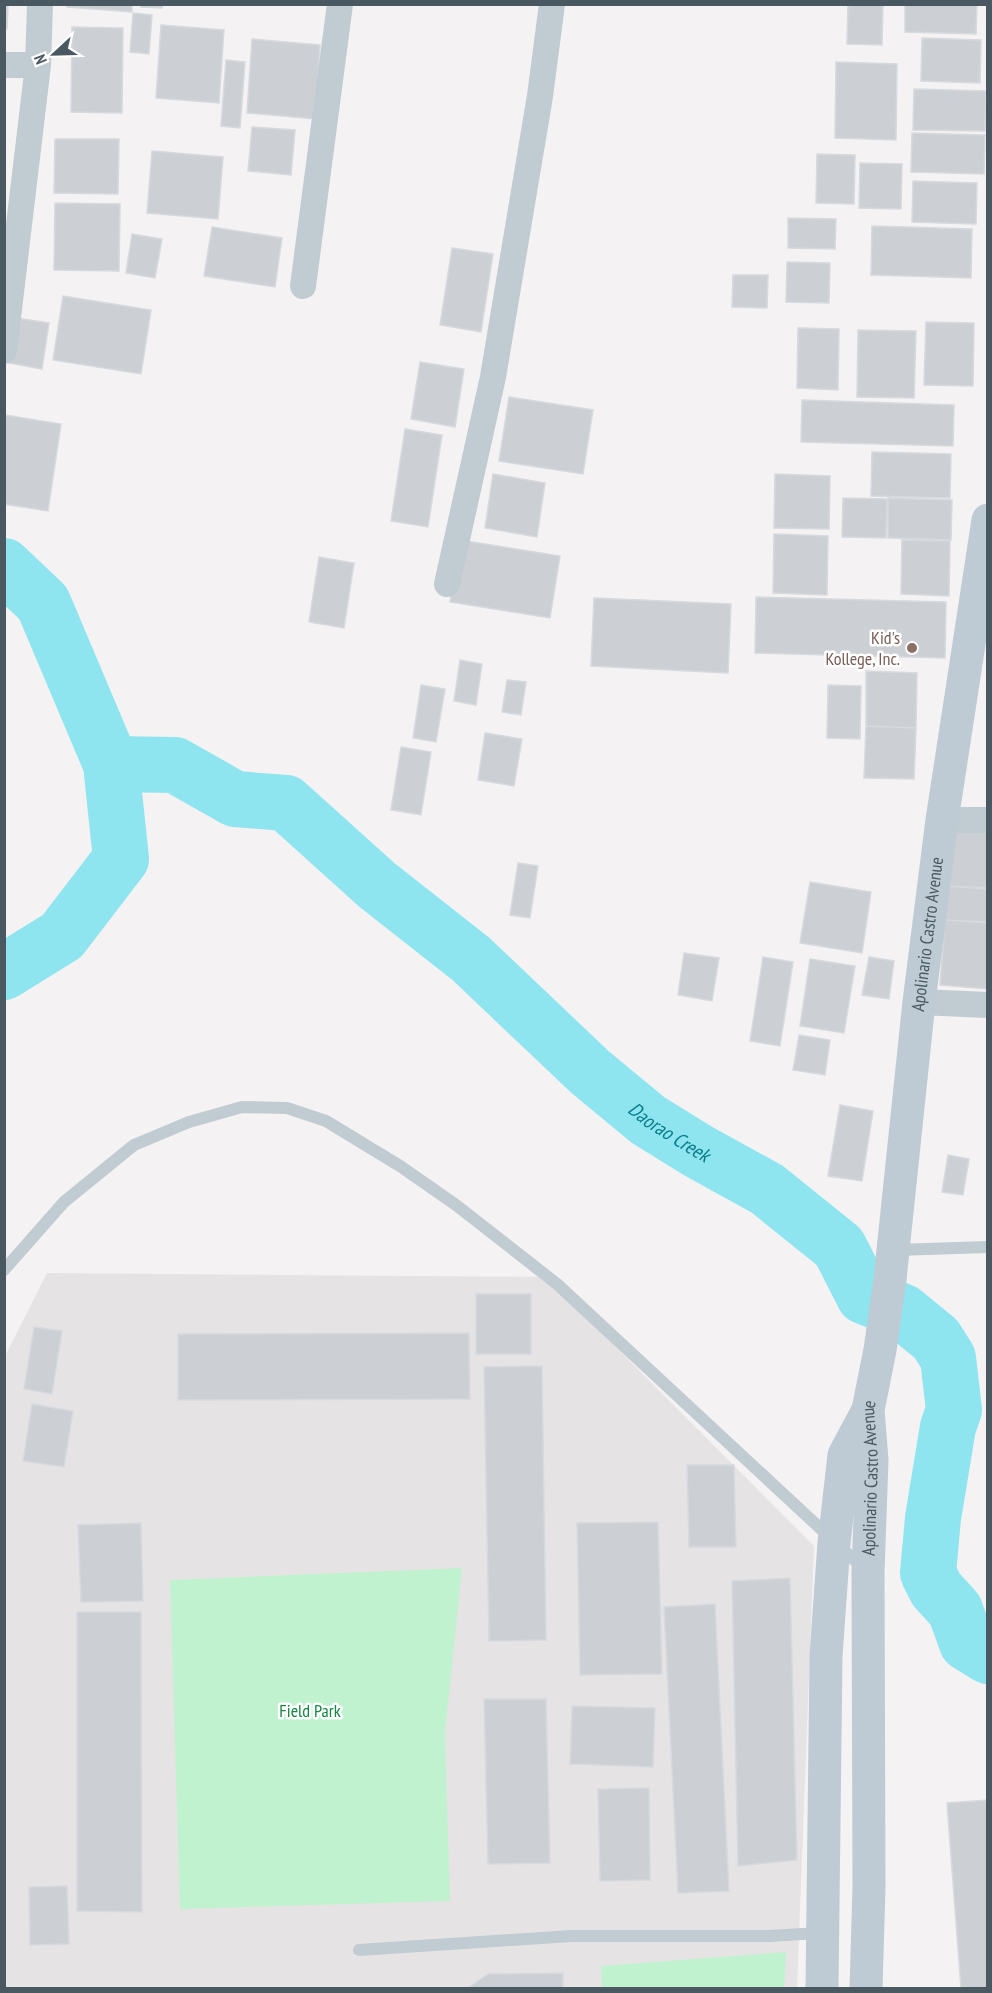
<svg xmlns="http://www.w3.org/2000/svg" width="992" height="1993" viewBox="0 0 992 1993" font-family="'PT Sans Narrow',sans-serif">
  <rect width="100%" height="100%" fill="#f5f2f3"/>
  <path fill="#e6e3e5" d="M 47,1273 L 546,1277 L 814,1546 L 797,1988 L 5,1988 L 4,1358 Z"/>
  <path fill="#c1f2cf" d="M 462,1568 L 445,1733 L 450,1901 L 180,1909 L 170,1580 Z
    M 786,1952 L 784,1988 L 602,1988 L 601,1966 Z"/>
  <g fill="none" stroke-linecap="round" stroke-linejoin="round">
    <g stroke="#8ee5ef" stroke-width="56">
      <path d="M 4,566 L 43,603 L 111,764 L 121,859 L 62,936 L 4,972"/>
      <path id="s1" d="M 111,764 L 175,765 L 235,799 L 286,803 L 377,885 L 471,959 L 590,1072 L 648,1120 L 698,1151 L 767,1189 L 839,1247 L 864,1296 L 903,1312 L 936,1339 L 948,1358 L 954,1410 L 948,1427 L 933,1518 L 928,1573 L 936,1589 L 955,1610 L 967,1643 L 988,1656"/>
    </g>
  </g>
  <path fill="#ccd0d5" stroke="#d6d9de" stroke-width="1.5" d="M 4,4 L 8,4 L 7,29 L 4,29 Z
    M 67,4 L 132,4 L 132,12 L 67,7 Z
    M 141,4 L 163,4 L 162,8 L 141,7 Z
    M 848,4 L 883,4 L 882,45 L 847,44 Z
    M 905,4 L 977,4 L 976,34 L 905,32 Z
    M 133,13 L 152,15 L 149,54 L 130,52 Z
    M 161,25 L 224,30 L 219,103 L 156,98 Z
    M 72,27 L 123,28 L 122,113 L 71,112 Z
    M 922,38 L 981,40 L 980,83 L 921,81 Z
    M 252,39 L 320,45 L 315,119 L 247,113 Z
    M 226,60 L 245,62 L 240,128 L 221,126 Z
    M 836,62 L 897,64 L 896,140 L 835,138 Z
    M 914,89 L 986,91 L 985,131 L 913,130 Z
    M 252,127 L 295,130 L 291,175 L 248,171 Z
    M 912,133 L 985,135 L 984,174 L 911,172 Z
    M 55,139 L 119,139 L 118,194 L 54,193 Z
    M 152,151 L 223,157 L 218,219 L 147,213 Z
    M 817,154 L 855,155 L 854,204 L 816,203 Z
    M 860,163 L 902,164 L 901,209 L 859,208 Z
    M 913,181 L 977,183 L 976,224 L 912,222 Z
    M 55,203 L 120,204 L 119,271 L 54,270 Z
    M 788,218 L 836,219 L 835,249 L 788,248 Z
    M 872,226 L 972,229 L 971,278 L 871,275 Z
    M 212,227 L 282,238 L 275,287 L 204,276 Z
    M 132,234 L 162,239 L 155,278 L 126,273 Z
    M 452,248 L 493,254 L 481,332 L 440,325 Z
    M 787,262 L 830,263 L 829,303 L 786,302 Z
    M 733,275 L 768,275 L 767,308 L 732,307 Z
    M 63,296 L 151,310 L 141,374 L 53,360 Z
    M 16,318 L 49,323 L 42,369 L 9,363 Z
    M 926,322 L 974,323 L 973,386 L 924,385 Z
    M 798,328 L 839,329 L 838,390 L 797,388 Z
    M 858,330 L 916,331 L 914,398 L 857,397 Z
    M 420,362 L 464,369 L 455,427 L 411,419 Z
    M 509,397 L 593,410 L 583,474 L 499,461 Z
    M 802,400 L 954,405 L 953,446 L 801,442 Z
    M 5,415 L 61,424 L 48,511 L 4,504 Z
    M 405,429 L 442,435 L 428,527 L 391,521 Z
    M 872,452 L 951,454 L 950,498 L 871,496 Z
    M 493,474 L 545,483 L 537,537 L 485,528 Z
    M 775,474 L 830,476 L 829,529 L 774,528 Z
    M 843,498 L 887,499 L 886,538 L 842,537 Z
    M 888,498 L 952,500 L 951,540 L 888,538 Z
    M 774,534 L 828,536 L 827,595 L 773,593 Z
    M 460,540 L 560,556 L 550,618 L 450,602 Z
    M 902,540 L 950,541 L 949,596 L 901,594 Z
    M 319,557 L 354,563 L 344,628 L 309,622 Z
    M 756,597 L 946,602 L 945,658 L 755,653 Z
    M 594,598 L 731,604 L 728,673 L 591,666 Z
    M 460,660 L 482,664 L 476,705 L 454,701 Z
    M 866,671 L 917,673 L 916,728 L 866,726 Z
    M 507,680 L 526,682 L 521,715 L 502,712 Z
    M 421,685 L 445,689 L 436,742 L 413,738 Z
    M 828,685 L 861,686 L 860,739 L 827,738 Z
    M 866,726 L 916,728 L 914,779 L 864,778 Z
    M 485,733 L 522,739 L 514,786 L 478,780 Z
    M 401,747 L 431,752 L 421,815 L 391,810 Z
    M 953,829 L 988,831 L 988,888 L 949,886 Z
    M 518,863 L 538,866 L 530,918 L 510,915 Z
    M 810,882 L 871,892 L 862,953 L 800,943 Z
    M 946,886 L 988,889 L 988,922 L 944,920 Z
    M 945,920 L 988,923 L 988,989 L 940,985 Z
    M 684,953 L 719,958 L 712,1001 L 678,995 Z
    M 763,957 L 793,962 L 780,1046 L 750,1041 Z
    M 869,957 L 894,961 L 889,999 L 862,995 Z
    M 810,959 L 855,966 L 844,1033 L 800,1026 Z
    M 799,1035 L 830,1040 L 825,1075 L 793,1070 Z
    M 840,1105 L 873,1111 L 862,1181 L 828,1176 Z
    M 948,1155 L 969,1159 L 963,1195 L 942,1192 Z
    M 476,1294 L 531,1294 L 531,1354 L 476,1354 Z
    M 34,1327 L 62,1331 L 52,1394 L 24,1389 Z
    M 469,1333 L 470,1399 L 178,1400 L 178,1334 Z
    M 542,1366 L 546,1640 L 489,1641 L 484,1367 Z
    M 32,1404 L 73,1411 L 64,1467 L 23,1461 Z
    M 687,1465 L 734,1465 L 736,1547 L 689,1547 Z
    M 658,1522 L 662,1674 L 580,1675 L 577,1523 Z
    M 141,1523 L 143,1601 L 81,1602 L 78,1525 Z
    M 790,1578 L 797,1860 L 738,1866 L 732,1581 Z
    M 715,1604 L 729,1891 L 678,1893 L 664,1607 Z
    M 77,1612 L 141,1612 L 142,1912 L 77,1911 Z
    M 484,1699 L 546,1699 L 550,1863 L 488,1864 Z
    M 572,1706 L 655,1708 L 653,1767 L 570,1764 Z
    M 649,1788 L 650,1880 L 600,1881 L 598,1789 Z
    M 988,1800 L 988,1988 L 961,1988 L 947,1803 Z
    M 67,1886 L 69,1944 L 30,1945 L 29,1887 Z
    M 563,1973 L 563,1988 L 468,1988 L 488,1974 Z"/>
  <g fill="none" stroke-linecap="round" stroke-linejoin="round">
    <path stroke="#c0cbd2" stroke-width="12" d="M 895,1250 L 988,1247
      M 4,1270 L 64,1202 L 134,1145 L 189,1122 L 242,1107 L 287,1108 L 326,1121 L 400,1166 L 456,1205 L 557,1284 L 863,1568
      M 359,1950 L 571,1936 L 769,1936 L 820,1933"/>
    <path stroke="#c0cbd2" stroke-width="26" d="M 4,65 L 38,65
      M 303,286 L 340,4
      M 4,351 L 38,65 L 40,4
      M 447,584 L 493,377 L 540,96 L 552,4
      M 942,820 L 988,820
      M 919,1002 L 988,1005"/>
    <g stroke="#becbd4" stroke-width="33">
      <path d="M 822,1988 L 826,1656 L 834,1543 L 844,1455 L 868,1410"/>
      <path id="s2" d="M 866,1988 L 869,1887 L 868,1573 L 872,1460 L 868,1410 L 880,1350 L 890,1279 L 919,1002 L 942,820 L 988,520"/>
    </g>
  </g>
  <circle fill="#8d6e63" stroke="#fff" stroke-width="2" cx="912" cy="648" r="6"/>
  <g text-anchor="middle" stroke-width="5" stroke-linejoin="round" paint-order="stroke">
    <g font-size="18" fill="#785e54" stroke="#fff" text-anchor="end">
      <text x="900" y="644">Kid's<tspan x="900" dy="21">Kollege, Inc.</tspan></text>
    </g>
    <g font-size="18" fill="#495861" stroke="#fff">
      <text dy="6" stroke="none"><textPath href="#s2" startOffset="1058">Apolinario Castro Avenue</textPath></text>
      <text dy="6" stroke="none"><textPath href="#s2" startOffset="510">Apolinario Castro Avenue</textPath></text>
    </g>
    <g font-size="18" fill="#158743" stroke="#fff">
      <text x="310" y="1717">Field Park</text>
    </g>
    <g font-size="20" font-style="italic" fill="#0a7e8c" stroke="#fff">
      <text dy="7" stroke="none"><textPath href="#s1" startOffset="690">Daorao Creek</textPath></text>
    </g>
  </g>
  <rect width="992" height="1993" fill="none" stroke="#495861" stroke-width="12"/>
  <g transform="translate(54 54) rotate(248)" stroke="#ffffff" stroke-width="4.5" paint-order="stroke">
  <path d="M0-4.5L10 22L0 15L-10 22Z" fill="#495861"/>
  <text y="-9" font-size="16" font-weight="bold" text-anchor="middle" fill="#495861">N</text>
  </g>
</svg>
